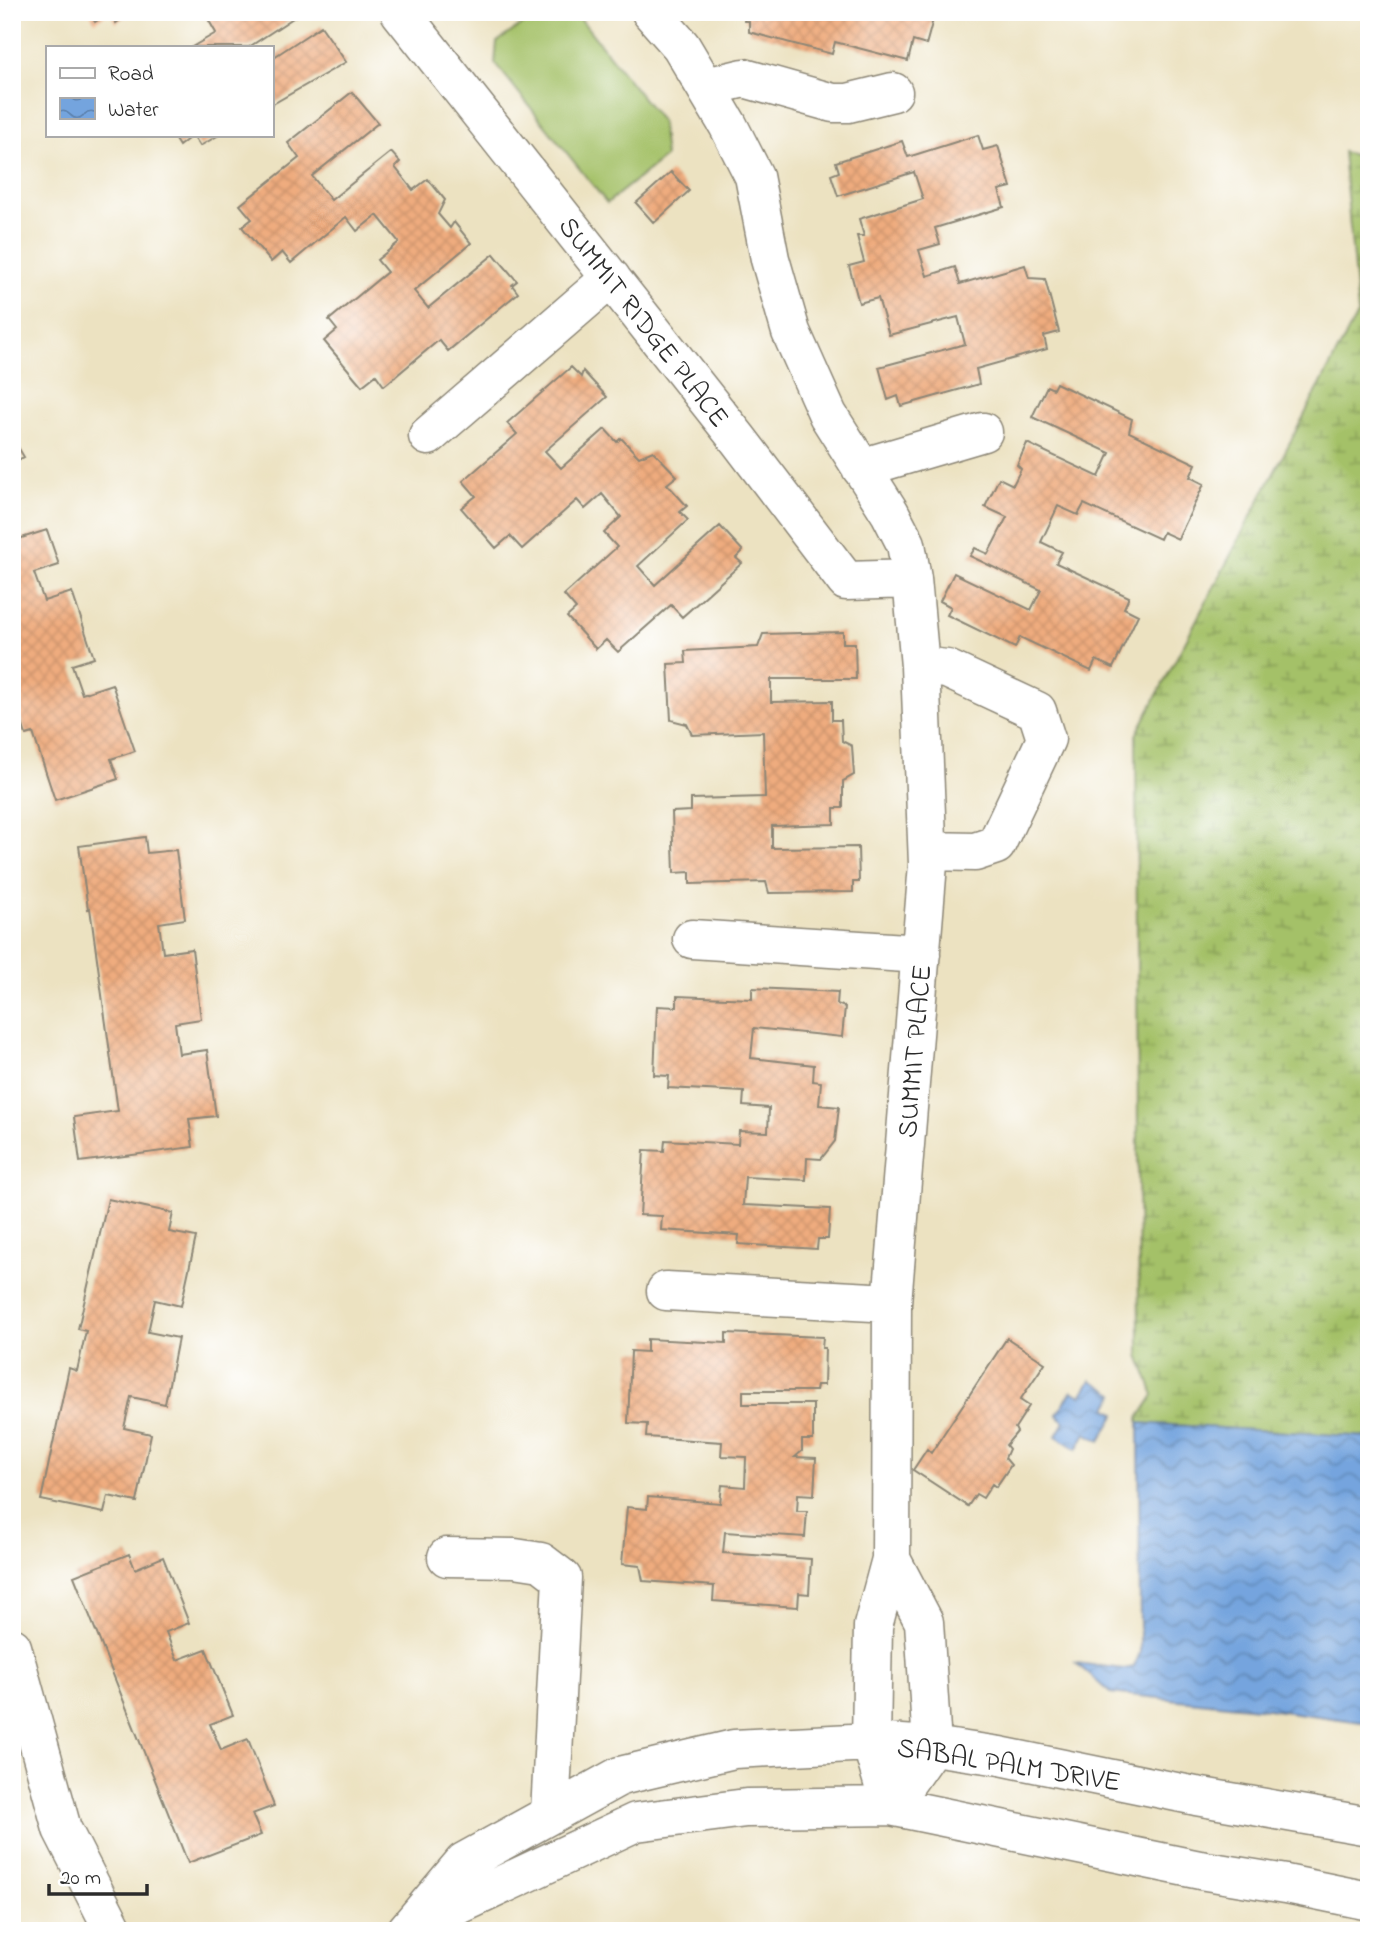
<svg xmlns="http://www.w3.org/2000/svg" width="1381" height="1943" viewBox="0 0 1381 1943" font-family="'Indie Flower',sans-serif">
  <defs>
    <pattern id="wetland-marsh" width="20" height="14" patternUnits="userSpaceOnUse" patternTransform="scale(1.75)"><rect width="20" height="14" fill="#a4c168"/><path d="M1 5h8M5 5V1M11 12h8M15 12V8" fill="none" stroke="#869d56"/></pattern>
    <pattern id="water-waves" width="16" height="10" patternUnits="userSpaceOnUse" patternTransform="scale(1.75)"><rect width="16" height="10" fill="#74a4de"/><path d="M0 5q4-4 8 0t8 0" fill="none" stroke="#5f86b4"/></pattern>
    <pattern id="building-cross-hatch" width="8" height="8" patternUnits="userSpaceOnUse" patternTransform="scale(1.75)"><rect width="8" height="8" fill="#efac7e"/><path d="M0 0l8 8M0 8l8-8" fill="none" stroke="#cd946d"/></pattern>
  </defs>
  <rect width="100%" height="100%" fill="#fff"/>
  <filter id="ink" filterUnits="userSpaceOnUse"><feTurbulence type="fractalNoise" baseFrequency=".0143" numOctaves="2"/><feDisplacementMap in="SourceGraphic" scale="14" xChannelSelector="R" yChannelSelector="G"/><feConvolveMatrix kernelMatrix="1 2 1 2 8 2 1 2 1" color-interpolation-filters="sRGB"/></filter>
  <filter id="wash" filterUnits="userSpaceOnUse"><feTurbulence type="fractalNoise" baseFrequency=".00686" numOctaves="4" result="noise"/><feDisplacementMap in="SourceGraphic" scale="28" xChannelSelector="R" yChannelSelector="G"/><feGaussianBlur stdDeviation="1.57" result="paint"/><feColorMatrix in="noise" values="0 0 0 0 0 0 0 0 0 0 0 0 0 0 0 0 0 1.4 0 .05"/><feComposite in="paint" operator="in"/></filter>
  <g filter="url(#wash)">
    <rect width="100%" height="100%" fill="#ece2c1"/>
    <path fill="url(#wetland-marsh)" stroke="#68764a" stroke-width="2" d="M 1343,152 L 1369,159 L 1369,1437 L 1139,1423 L 1139,1418 L 1154,1395 L 1139,1355 L 1136,735 L 1358,313 Z"/>
    <path fill="#a4c168" stroke="#68764a" stroke-width="2" d="M 540,12 L 575,12 L 661,121 L 665,157 L 607,203 L 495,63 L 497,42 Z"/>
    <path fill="url(#water-waves)" stroke="#506884" stroke-width="2" d="M 1091,1380 L 1115,1394 L 1107,1408 L 1116,1414 L 1100,1441 L 1086,1433 L 1077,1449 L 1056,1436 L 1064,1422 L 1057,1414 L 1072,1391 L 1081,1396 Z
      M 1139,1423 L 1369,1437 L 1369,1723 L 1267,1709 L 1110,1693 L 1076,1663 L 1124,1669 L 1134,1667 L 1140,1653 Z"/>
    <g id="blocks">
      <path fill="url(#building-cross-hatch)" d="M 89,12 L 109,12 L 95,22 Z
        M 110,12 L 131,12 L 116,23 Z
        M 219,12 L 293,12 L 296,16 L 249,47 L 192,47 L 216,33 L 208,19 Z
        M 746,12 L 935,12 L 926,45 L 913,41 L 908,61 L 835,42 L 832,54 L 749,32 L 749,21 L 744,21 Z
        M 321,26 L 346,62 L 271,105 L 271,59 Z
        M 352,92 L 378,123 L 312,176 L 331,200 L 391,152 L 400,162 L 395,167 L 413,190 L 428,179 L 445,200 L 438,214 L 450,228 L 454,222 L 471,243 L 414,291 L 428,308 L 494,254 L 517,281 L 512,285 L 518,293 L 448,351 L 439,340 L 384,386 L 376,375 L 362,386 L 324,341 L 337,330 L 329,320 L 387,272 L 377,260 L 399,242 L 377,215 L 357,231 L 346,217 L 291,263 L 282,252 L 271,262 L 242,227 L 252,219 L 240,205 L 299,158 L 288,143 Z
        M 172,135 L 219,135 L 200,146 L 193,135 L 179,146 Z
        M 978,135 L 983,150 L 998,146 L 1011,187 L 999,190 L 1004,207 L 935,228 L 940,244 L 919,250 L 927,276 L 955,267 L 960,284 L 1025,265 L 1029,278 L 1045,279 L 1059,332 L 1044,336 L 1047,349 L 976,369 L 979,384 L 901,406 L 898,396 L 888,400 L 879,367 L 965,344 L 958,317 L 889,335 L 878,298 L 859,303 L 849,266 L 864,262 L 857,236 L 864,236 L 859,219 L 923,199 L 914,172 L 838,196 L 831,175 L 839,172 L 836,162 L 902,141 L 908,157 Z
        M 671,172 L 689,191 L 654,223 L 636,203 Z
        M 571,367 L 581,377 L 583,371 L 607,397 L 545,451 L 561,468 L 605,429 L 617,442 L 621,438 L 639,457 L 653,451 L 677,476 L 667,484 L 687,506 L 680,512 L 688,520 L 638,566 L 655,585 L 720,526 L 743,551 L 736,558 L 742,563 L 682,617 L 671,605 L 618,652 L 606,640 L 596,649 L 567,617 L 576,609 L 564,595 L 617,547 L 604,533 L 621,517 L 602,494 L 585,509 L 577,500 L 522,549 L 510,536 L 496,548 L 461,508 L 476,496 L 463,481 L 517,434 L 507,423 Z
        M 1056,383 L 1132,419 L 1129,432 L 1196,464 L 1190,477 L 1204,484 L 1178,539 L 1163,532 L 1160,539 L 1084,504 L 1078,515 L 1058,506 L 1041,542 L 1062,552 L 1056,563 L 1129,597 L 1124,608 L 1138,615 L 1113,668 L 1096,660 L 1091,671 L 1020,637 L 1015,648 L 947,615 L 951,607 L 940,601 L 954,573 L 1031,610 L 1041,590 L 970,556 L 975,548 L 988,554 L 1007,517 L 985,507 L 999,478 L 1013,485 L 1021,469 L 1017,465 L 1027,443 L 1099,477 L 1110,453 L 1032,417 L 1047,386 L 1053,389 Z
        M 12,437 L 24,457 L 12,463 Z
        M 47,530 L 59,565 L 34,573 L 44,601 L 72,592 L 94,658 L 72,665 L 82,694 L 112,684 L 135,751 L 111,759 L 118,779 L 55,800 L 33,733 L 26,735 L 12,693 L 12,541 Z
        M 843,632 L 843,643 L 855,643 L 856,679 L 771,679 L 771,702 L 832,701 L 832,720 L 841,720 L 842,741 L 852,746 L 854,775 L 843,781 L 843,808 L 834,808 L 834,824 L 772,826 L 772,848 L 858,847 L 859,882 L 853,882 L 853,892 L 769,893 L 766,882 L 690,884 L 690,872 L 674,873 L 672,812 L 691,811 L 691,799 L 765,797 L 763,732 L 692,735 L 687,724 L 671,720 L 668,664 L 686,663 L 685,651 L 758,647 L 763,634 Z
        M 145,837 L 147,853 L 176,850 L 185,919 L 159,923 L 163,953 L 192,949 L 201,1019 L 175,1023 L 179,1054 L 207,1050 L 216,1116 L 189,1119 L 193,1147 L 80,1162 L 74,1117 L 118,1111 L 90,908 L 88,909 L 79,846 Z
        M 752,988 L 838,992 L 837,1004 L 845,1007 L 842,1037 L 754,1028 L 751,1058 L 814,1065 L 813,1081 L 821,1082 L 819,1105 L 839,1107 L 835,1141 L 821,1159 L 807,1158 L 806,1180 L 745,1177 L 743,1205 L 830,1209 L 828,1239 L 818,1239 L 817,1249 L 738,1244 L 739,1235 L 661,1230 L 662,1216 L 640,1215 L 644,1150 L 664,1151 L 665,1140 L 738,1144 L 739,1131 L 768,1132 L 769,1108 L 743,1106 L 744,1092 L 668,1088 L 669,1076 L 654,1075 L 657,1006 L 677,1007 L 677,996 L 752,999 Z
        M 108,1199 L 173,1213 L 169,1232 L 196,1237 L 181,1306 L 155,1300 L 148,1332 L 178,1338 L 165,1404 L 131,1397 L 124,1428 L 151,1434 L 137,1502 L 108,1496 L 104,1513 L 41,1500 L 69,1368 L 77,1371 L 86,1331 L 78,1329 Z
        M 726,1333 L 823,1337 L 822,1348 L 825,1348 L 824,1385 L 817,1385 L 816,1391 L 743,1391 L 743,1404 L 813,1404 L 813,1440 L 802,1440 L 802,1451 L 795,1457 L 816,1458 L 814,1495 L 798,1494 L 797,1511 L 807,1511 L 805,1537 L 725,1532 L 723,1553 L 811,1559 L 809,1594 L 799,1593 L 798,1607 L 713,1601 L 714,1586 L 643,1581 L 640,1566 L 622,1564 L 627,1507 L 647,1509 L 648,1497 L 720,1503 L 722,1485 L 745,1487 L 746,1457 L 721,1456 L 722,1442 L 646,1437 L 647,1424 L 628,1423 L 631,1351 L 647,1352 L 647,1339 L 726,1343 Z
        M 1007,1338 L 1045,1363 L 1020,1400 L 1029,1406 L 1015,1428 L 1017,1432 L 1006,1445 L 1009,1449 L 1005,1458 L 1011,1465 L 996,1487 L 992,1484 L 983,1498 L 976,1494 L 968,1506 L 913,1470 L 927,1449 L 931,1453 Z
        M 129,1554 L 135,1569 L 163,1557 L 189,1623 L 166,1632 L 177,1660 L 206,1649 L 233,1715 L 210,1724 L 221,1750 L 248,1739 L 274,1806 L 252,1814 L 261,1835 L 188,1863 L 74,1576 Z"/>
    </g>
  </g>
  <g filter="url(#ink)">
    <use href="#blocks" fill-opacity="0" stroke="#8c8676" stroke-width="2"/>
    <g fill="none" stroke-linecap="round" stroke-linejoin="round">
      <g stroke="#8c8676" stroke-width="41">
        <path id="minor" d="M 400,12 L 738,439 L 846,581 L 912,579
          M 651,12 L 681,46 L 728,125 L 754,176 L 770,259 L 791,332 L 828,415 L 890,513 L 906,544 L 912,579 L 920,666 L 928,864 L 892,1303 L 891,1559 L 873,1626 L 871,1742 L 890,1806
          M 706,87 L 744,78 L 833,103 L 848,103 L 893,92
          M 428,436 L 611,278
          M 861,468 L 983,432
          M 920,666 L 947,669 L 1037,711 L 1046,739 L 996,845 L 975,852 L 928,851
          M 692,939 L 921,954
          M 666,1291 L 892,1303
          M 447,1557 L 515,1558 L 541,1562 L 562,1578 L 550,1814
          M 12,1647 L 62,1829 L 114,1931
          M 890,1806 L 932,1746 L 924,1622 L 891,1559
          M 416,1925 L 636,1822 L 746,1808 L 890,1806 L 1200,1870 L 1286,1884 L 1369,1901
          M 406,1931 L 464,1862 L 620,1776 L 734,1749 L 871,1742 L 932,1746 L 1000,1756 L 1196,1796 L 1369,1826"/>
      </g>
      <use href="#minor" stroke="#fff" stroke-width="38"/>
    </g>
  </g>
  <g text-anchor="middle" stroke-width="5" stroke-linejoin="round" paint-order="stroke">
    <g font-size="28" fill="#2b2b2b" stroke="#fff">
      <text transform="translate(645 321) rotate(52)" y="10">SUMMIT RIDGE PLACE</text>
      <text transform="translate(913 1051) rotate(-85)" y="10">SUMMIT PLACE</text>
      <text transform="translate(1009 1763) rotate(9)" y="10">SABAL PALM DRIVE</text>
    </g>
  </g>
  <rect width="1381" height="1943" fill="none" stroke="#fff" stroke-width="42"/>
  <rect x="46" y="46" width="228" height="91" fill="#ffffff" stroke="#aaaaaa" stroke-width="2"/>
  <rect x="60" y="68" width="35" height="10" fill="#ffffff" stroke="#aaaaaa" stroke-width="2"/>
  <text x="108" y="80" font-size="21" fill="#2b2b2b">Road</text>
  <rect x="60" y="98" width="35" height="21" fill="url(#water-waves)" stroke="#aaaaaa" stroke-width="2"/>
  <text x="108" y="116" font-size="21" fill="#2b2b2b">Water</text>
  <path d="M49 1884v10h98v-10" fill="none" stroke="#2b2b2b" stroke-width="3.5"/>
  <text x="60" y="1884" font-size="21" fill="#2b2b2b" stroke="#ffffff" stroke-width="5" paint-order="stroke">20 m</text>
</svg>
